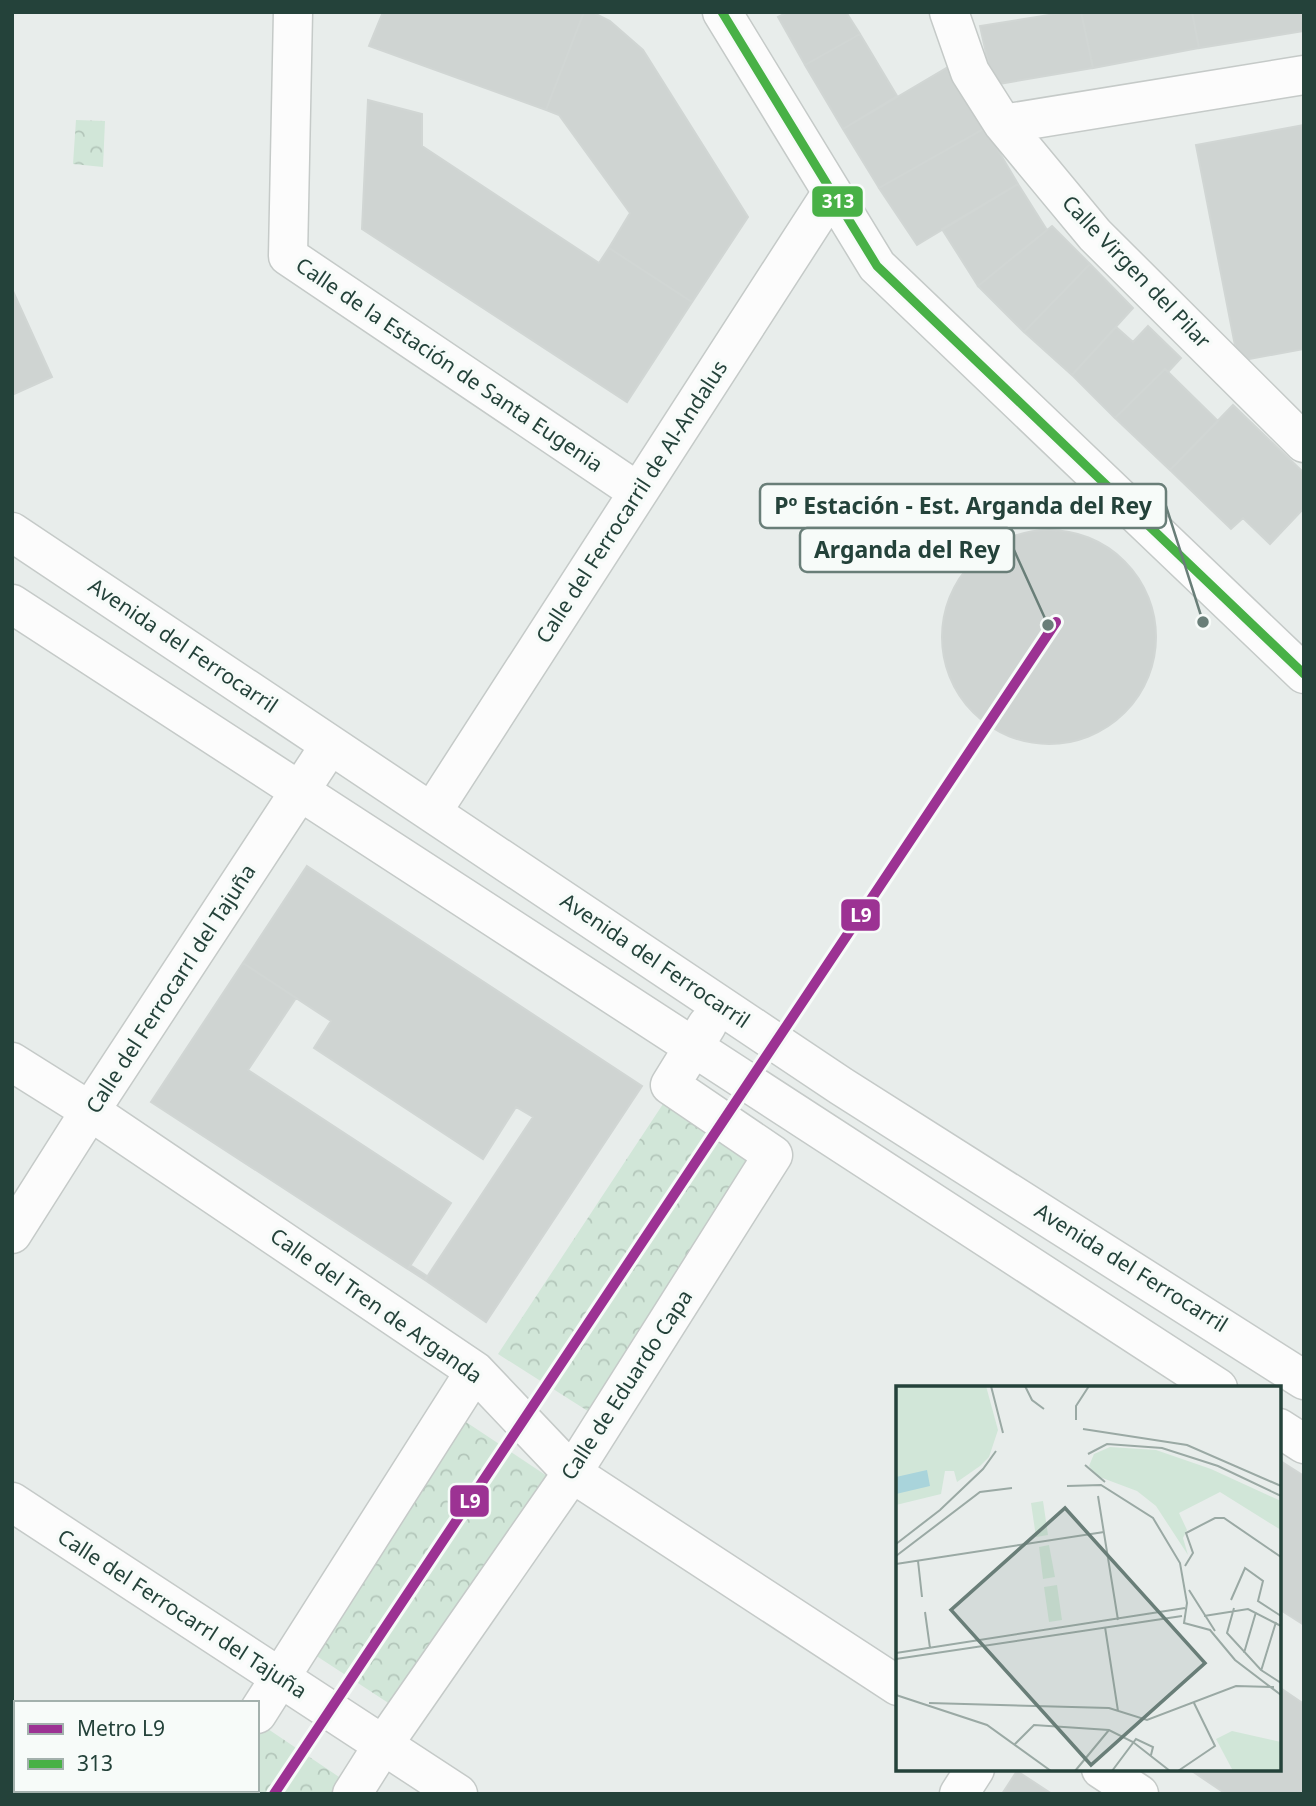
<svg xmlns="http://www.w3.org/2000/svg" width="1316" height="1806" viewBox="0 0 1316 1806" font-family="'Noto Sans',sans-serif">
  <defs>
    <pattern id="park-crowns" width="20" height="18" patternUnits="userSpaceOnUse" patternTransform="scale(1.75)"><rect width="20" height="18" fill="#d1e6d8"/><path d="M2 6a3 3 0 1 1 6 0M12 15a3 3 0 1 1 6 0" fill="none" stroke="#b3c6ba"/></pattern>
  </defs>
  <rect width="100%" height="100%" fill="#e8edeb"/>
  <path fill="url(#park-crowns)" d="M 76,120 L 105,121 L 103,167 L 73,164 Z
    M 663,1104 L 758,1165 L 594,1415 L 498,1354 Z
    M 463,1420 L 550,1478 L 393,1706 L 315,1655 Z
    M 265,1727 L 351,1785 L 346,1794 L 221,1794 L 223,1790 L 257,1790 L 257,1738 Z"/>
  <path fill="#cfd4d2" stroke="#d1d6d4" stroke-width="2" d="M 383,12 L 584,12 L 546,110 L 369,46 Z
    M 584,12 L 592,12 L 610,21 L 643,50 L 748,217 L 692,302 L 609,248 L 630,213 L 559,115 L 546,110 Z
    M 788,12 L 846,12 L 860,34 L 805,65 L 778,17 Z
    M 1068,12 L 1081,12 L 1093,68 L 993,85 L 980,26 Z
    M 1081,12 L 1192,12 L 1199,48 L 1093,68 Z
    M 1192,12 L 1301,12 L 1304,31 L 1199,48 Z
    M 860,34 L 897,96 L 843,129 L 805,65 Z
    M 950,66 L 985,128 L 879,188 L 843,129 Z
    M 368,100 L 422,114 L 422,146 L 599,263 L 609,248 L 692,302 L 627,402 L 362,229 Z
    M 1304,125 L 1304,349 L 1238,361 L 1196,145 Z
    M 985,128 L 1018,184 L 917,245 L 879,188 Z
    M 1018,184 L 1047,230 L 978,286 L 942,229 Z
    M 1052,226 L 1090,264 L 1024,332 L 978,286 Z
    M 1090,264 L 1133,308 L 1072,375 L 1024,332 Z
    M 12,289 L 52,377 L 12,395 Z
    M 1148,326 L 1181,358 L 1168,372 L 1165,369 L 1115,418 L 1072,375 L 1116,327 L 1133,342 Z
    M 1165,369 L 1218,421 L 1170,470 L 1115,418 Z
    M 1233,405 L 1304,473 L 1304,508 L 1270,544 L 1243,518 L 1231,529 L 1170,470 Z
    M942 637a107 107 0 1 1 214 0a107 107 0 1 1-214 0Z
    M 307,866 L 642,1086 L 486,1322 L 425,1280 L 533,1117 L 516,1107 L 483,1159 L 314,1048 L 331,1021 L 243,963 Z
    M 243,963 L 296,998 L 248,1070 L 451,1203 L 408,1269 L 151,1102 Z
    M 410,1265 L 427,1276 L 425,1280 L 408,1269 Z
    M 1279,1460 L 1304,1476 L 1304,1625 L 1279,1609 Z
    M 1279,1687 L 1304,1704 L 1304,1794 L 1226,1794 L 1189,1769 L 1279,1769 Z
    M 1017,1771 L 1052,1794 L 1002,1794 Z"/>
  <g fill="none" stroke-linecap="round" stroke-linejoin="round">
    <g stroke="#c5cac8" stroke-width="41">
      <path id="street" d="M 293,12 L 288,256 L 638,492
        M 722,12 L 877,266 L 1304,674
        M 949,12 L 970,72 L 1003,124 L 1095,235 L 1304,443
        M 1003,124 L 1304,75
        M 12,532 L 841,1086 L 1304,1380
        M 12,604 L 1218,1388
        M 432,812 L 832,192
        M 12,1062 L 90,1111 L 475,1371 L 572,1473 L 898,1686
        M 12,1234 L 90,1111 L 330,745
        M 1279,1428 L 1304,1444
        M 12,1502 L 458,1794
        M 257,1714 L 475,1371
        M 1101,1769 L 1139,1794
        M 205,1794 L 207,1790
        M 352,1794 L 383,1745 L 572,1473 L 773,1155 L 670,1085 L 707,1025
        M 959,1794 L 975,1769"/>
    </g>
    <use href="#street" stroke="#fcfcfc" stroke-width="38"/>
    <g stroke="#f7fbf9" stroke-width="14">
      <path id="bus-1" d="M 722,12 L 877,266 L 1304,674"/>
    </g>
    <use href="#bus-1" stroke="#48b146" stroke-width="9"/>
    <g stroke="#f7fbf9" stroke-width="16">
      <path id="metro-1" d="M 274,1794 L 1056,622"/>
    </g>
    <use href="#metro-1" stroke="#9c3293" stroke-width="10"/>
  </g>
  <g text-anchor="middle" stroke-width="7" stroke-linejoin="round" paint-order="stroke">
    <g font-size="21" fill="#24423a" stroke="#f7fbf9">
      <text transform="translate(1136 272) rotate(46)" y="7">Calle Virgen del Pilar</text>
      <text transform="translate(449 365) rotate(34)" y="7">Calle de la Estación de Santa Eugenia</text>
      <text transform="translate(632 502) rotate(-57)" y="7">Calle del Ferrocarril de Al-Andalus</text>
      <text transform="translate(183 646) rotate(34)" y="7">Avenida del Ferrocarril</text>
      <text transform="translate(655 961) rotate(34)" y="7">Avenida del Ferrocarril</text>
      <text transform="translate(171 989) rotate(-57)" y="7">Calle del Ferrocarrl del Tajuña</text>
      <text transform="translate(1131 1268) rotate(32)" y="7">Avenida del Ferrocarril</text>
      <text transform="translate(376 1306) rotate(35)" y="7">Calle del Tren de Arganda</text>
      <text transform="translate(627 1385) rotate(-57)" y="7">Calle de Eduardo Capa</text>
      <text transform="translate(182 1614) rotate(33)" y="7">Calle del Ferrocarrl del Tajuña</text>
    </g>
  </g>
  <g transform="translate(896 1386)">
    <rect width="385" height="385" fill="#e8edeb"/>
    <path d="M 214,61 L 260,64 L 315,83 L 385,115 L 385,144 L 324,106 L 283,127 L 291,144 L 287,152 L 292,169 L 260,120 L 241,105 L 201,90 L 193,80 L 198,68 ZM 147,115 L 152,149 L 140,151 L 135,117 ZM 153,159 L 159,191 L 147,193 L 143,161 ZM 161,199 L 166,234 L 153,236 L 148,201 ZM 336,345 L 385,356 L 385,385 L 337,385 L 320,353 Z" fill="#d1e6d8"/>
    <path d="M 0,0 L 90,0 L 102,44 L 93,71 L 84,80 L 61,96 L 58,85 L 49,85 L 45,108 L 0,119 Z" fill="#d1e6d8"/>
    <path d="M 31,84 L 34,100 L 0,108 L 0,91 Z" fill="#a9d4db"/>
    <path fill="none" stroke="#9aa9a4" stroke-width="2" d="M 95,0 L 107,47M 129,0 L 136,14 L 148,23M 180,34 L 180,20 L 193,0M 187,43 L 291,59 L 385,100M 192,68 L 211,58 L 266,62 L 322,80 L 385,110M 189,79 L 209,96M 171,100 L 205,99 L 257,132 L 284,177 L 291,217 L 288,237 L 314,244 L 339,274 L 385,309M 202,110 L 222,234M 0,158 L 44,124 L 87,83 L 100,65M 0,170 L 84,106 L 116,102M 22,175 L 26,211M 0,178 L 208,146M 289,180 L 297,167 L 290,147 L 319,132 L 328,132 L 385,171M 293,204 L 319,245M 335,214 L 349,182 L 367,195 L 362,215 L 385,230M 338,222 L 331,247 L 365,284 L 385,297M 29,226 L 34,262M 308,230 L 352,223 L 385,240M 209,241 L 222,325M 0,267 L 289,222M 348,267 L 360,226M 0,273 L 286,230M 365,285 L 380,236M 0,309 L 91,339 L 155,385M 33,317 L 213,322 L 251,334 L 340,300 L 378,301M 119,358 L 138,339 L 213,344 L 237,356 L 274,385M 179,385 L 213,344M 216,385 L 240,353 L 257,361 L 255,369M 282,385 L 319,360 L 298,317"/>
    <path fill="#697e78" fill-opacity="0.15" stroke="#697e78" stroke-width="3.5" d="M 169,122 L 309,277 L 195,379 L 55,224 Z"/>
    <rect width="385" height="385" fill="none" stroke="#24423a" stroke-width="3.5"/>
  </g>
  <path fill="none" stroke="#697e78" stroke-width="2.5" d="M1203 622L1166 506M1048 625L1014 550"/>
  <g fill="#697e78" stroke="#f7fbf9" stroke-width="2.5">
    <circle cx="1203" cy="622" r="7"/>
    <circle cx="1048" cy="625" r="7"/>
  </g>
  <g fill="#f7fbf9" stroke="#697e78" stroke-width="2.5">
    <rect x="760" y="484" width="406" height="44" rx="7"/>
    <rect x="800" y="528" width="214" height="44" rx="7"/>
  </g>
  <g font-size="23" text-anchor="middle" font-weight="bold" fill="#24423a">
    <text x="963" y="514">Pº Estación - Est. Arganda del Rey</text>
    <text x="907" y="558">Arganda del Rey</text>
  </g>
  <g stroke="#f7fbf9" stroke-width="2.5">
    <rect x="811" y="185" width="53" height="33" rx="7" fill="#48b146"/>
    <rect x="840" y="898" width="41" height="34" rx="7" fill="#9c3293"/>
    <rect x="449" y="1484" width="41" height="34" rx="7" fill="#9c3293"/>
  </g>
  <g font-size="19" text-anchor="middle" font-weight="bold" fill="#fff">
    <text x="838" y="208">313</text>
    <text x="861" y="922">L9</text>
    <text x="470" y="1508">L9</text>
  </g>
  <rect width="1316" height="1806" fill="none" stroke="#24423a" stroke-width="28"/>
  <rect x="14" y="1701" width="245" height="91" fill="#f7fbf9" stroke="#a3b1ad" stroke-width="2"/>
  <rect x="28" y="1724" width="35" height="10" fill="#9c3293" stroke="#a3b1ad" stroke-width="2"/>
  <text x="77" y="1736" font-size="21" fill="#24423a">Metro L9</text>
  <rect x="28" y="1759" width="35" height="10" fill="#48b146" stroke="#a3b1ad" stroke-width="2"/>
  <text x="77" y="1771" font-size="21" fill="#24423a">313</text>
</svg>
